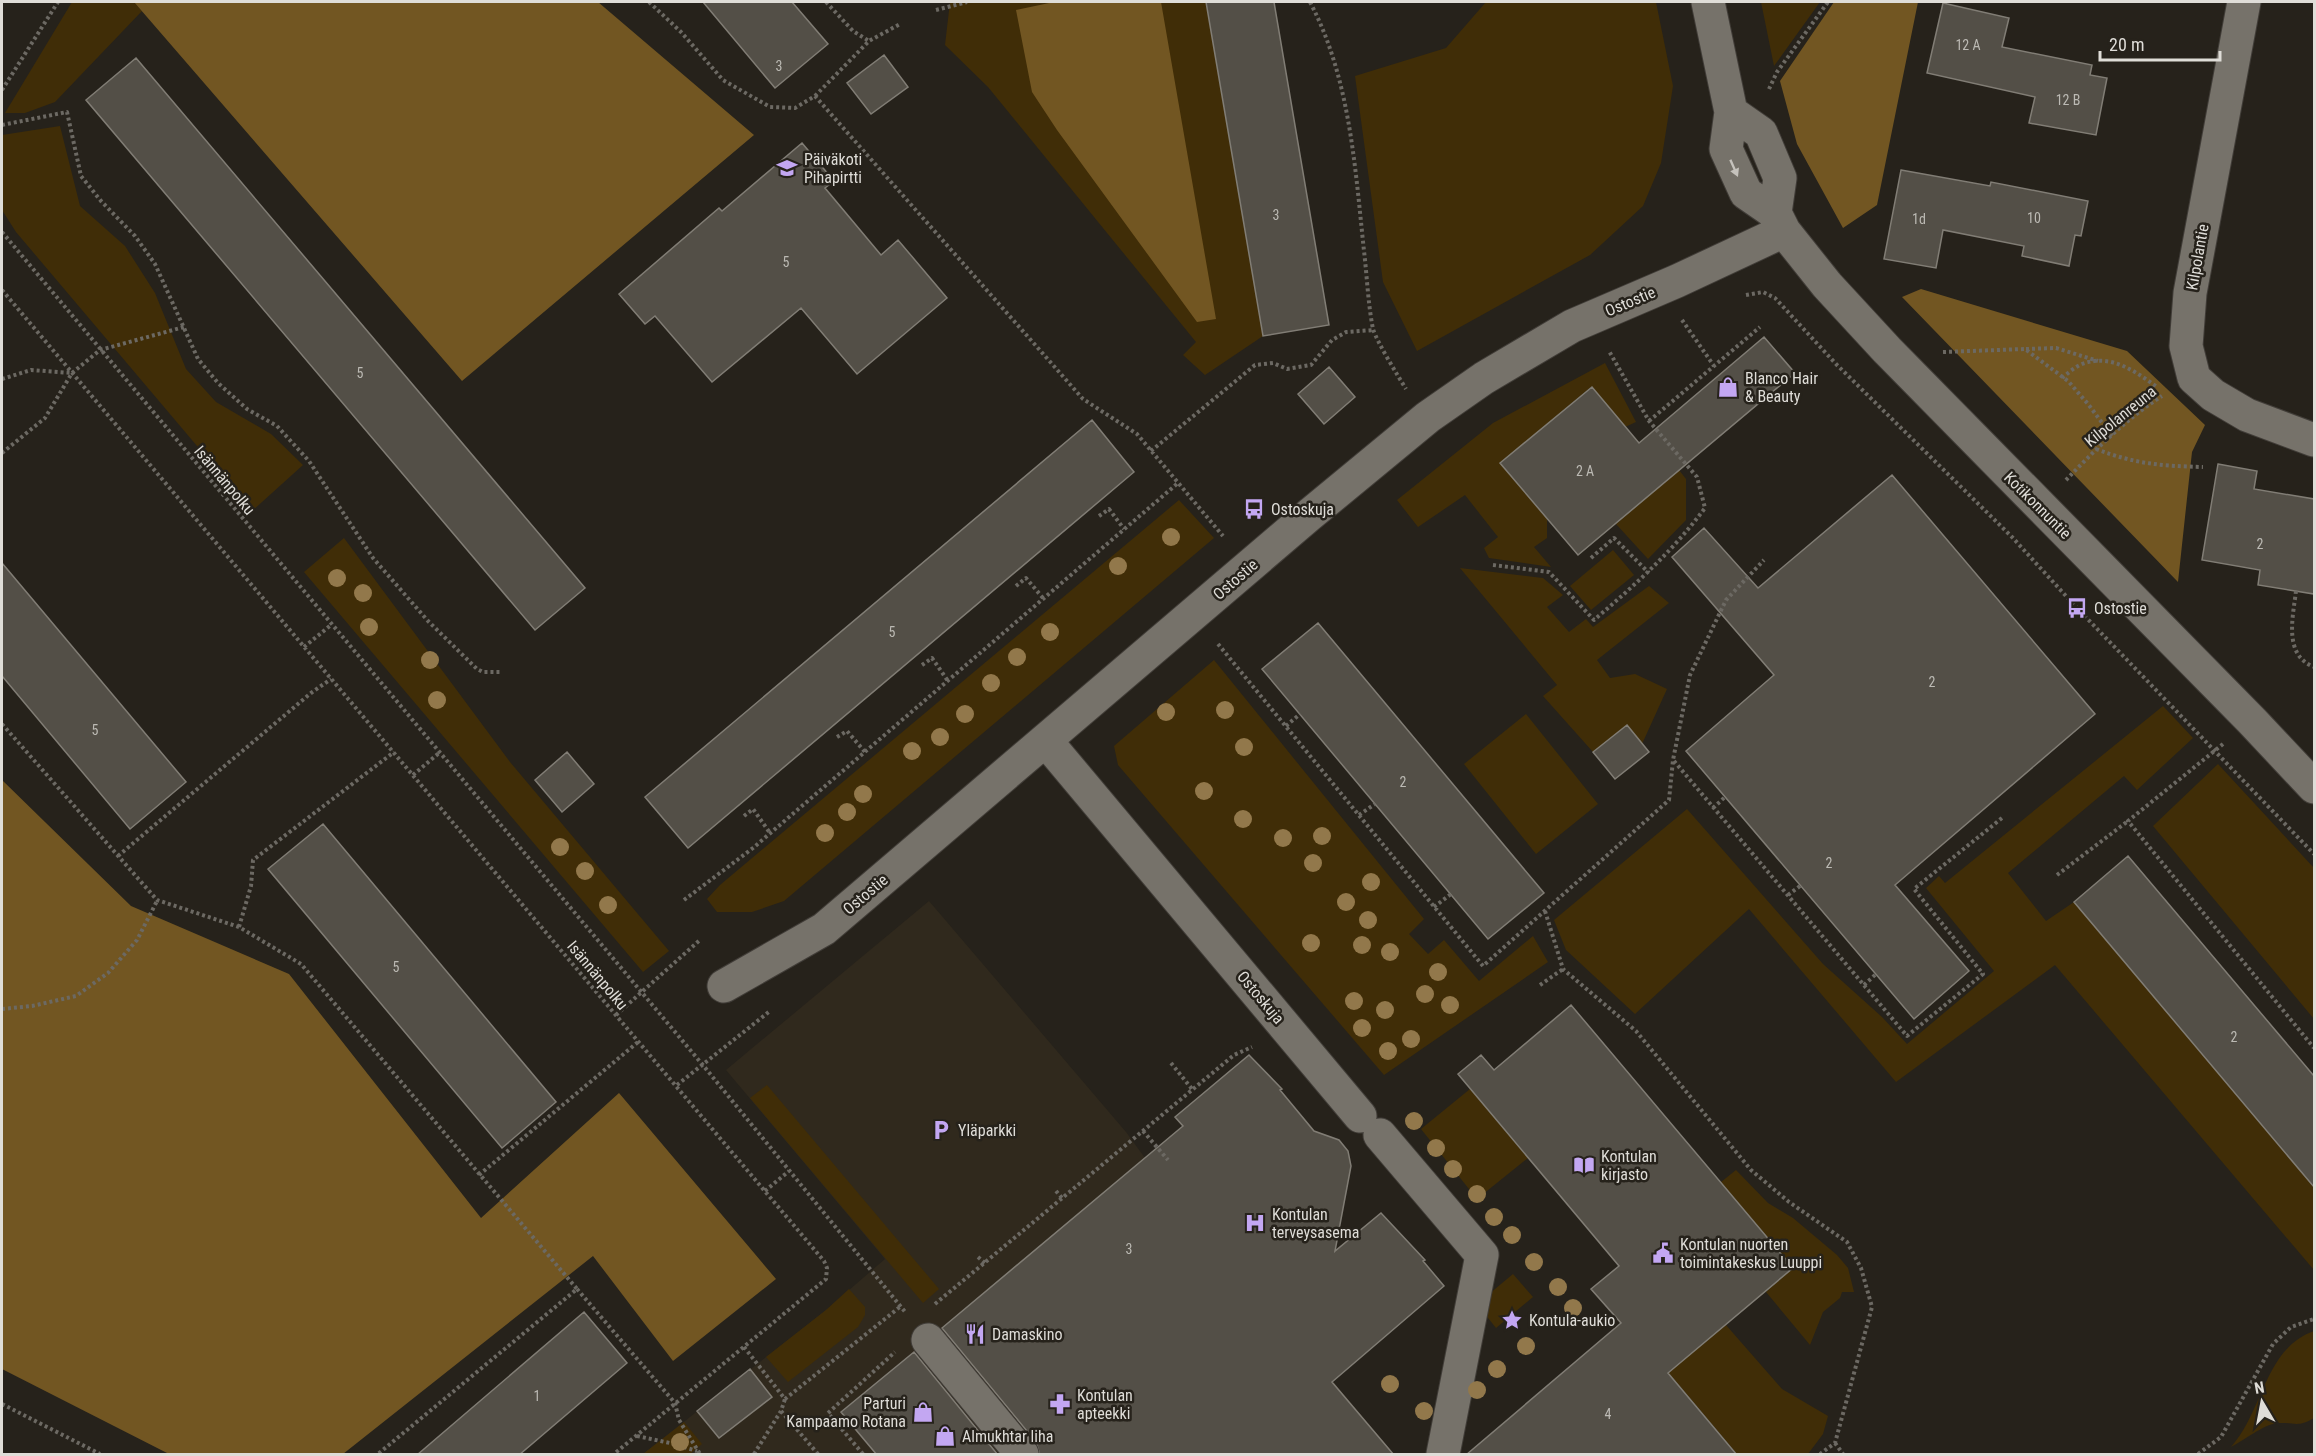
<svg xmlns="http://www.w3.org/2000/svg" width="2316" height="1456" viewBox="0 0 2316 1456" font-family="'Roboto Condensed',sans-serif">
  <rect width="100%" height="100%" fill="#26221b"/>
  <path fill="#30291d" d="M 929,901 L 1126,1132 L 1145,1158 L 1394,1454 L 643,1454 L 826,1310 L 885,1259 L 726,1070 Z"/>
  <path fill="#402d07" d="M 72,2 L 134,2 L 142,11 L 55,102 L 25,113 L 5,113 Z
    M 950,2 L 1206,2 L 1263,336 L 1205,375 L 1183,355 L 1196,342 L 988,87 L 945,45 Z
    M 1486,2 L 1656,2 L 1673,86 L 1661,163 L 1643,206 L 1590,255 L 1417,351 L 1383,282 L 1355,76 L 1446,48 Z
    M 1761,2 L 1820,2 L 1774,66 Z
    M 60,126 L 80,206 L 125,246 L 155,293 L 186,369 L 216,402 L 271,434 L 303,465 L 252,511 L 16,232 L 2,210 L 2,135 Z
    M 1605,363 L 1636,422 L 1625,427 L 1591,387 L 1501,463 L 1547,519 L 1547,538 L 1534,547 L 1551,567 L 1489,558 L 1484,548 L 1498,537 L 1465,495 L 1418,527 L 1397,500 L 1493,423 Z
    M 1679,470 L 1686,479 L 1686,520 L 1648,559 L 1616,524 Z
    M 1179,500 L 1214,538 L 784,901 L 752,912 L 717,912 L 707,899 L 720,885 Z
    M 344,538 L 510,762 L 669,951 L 643,972 L 304,572 Z
    M 1613,550 L 1634,575 L 1591,610 L 1570,586 Z
    M 1460,568 L 1543,578 L 1563,595 L 1547,607 L 1569,632 L 1586,619 L 1593,627 L 1649,586 L 1669,603 L 1597,660 L 1610,678 L 1635,674 L 1667,689 L 1642,744 L 1627,725 L 1593,752 L 1543,696 L 1557,685 Z
    M 1214,660 L 1424,919 L 1409,934 L 1428,954 L 1444,940 L 1479,981 L 1533,936 L 1548,962 L 1384,1075 L 1118,765 L 1114,746 Z
    M 2163,706 L 2193,738 L 2137,790 L 2124,776 L 2008,873 L 2046,921 L 2074,902 L 2314,1187 L 2314,1270 L 2055,965 L 1896,1082 L 1749,909 L 1635,1014 L 1566,950 L 1554,920 L 1687,809 L 1823,964 L 1882,1017 L 1907,1044 L 1994,971 L 1926,888 L 1939,876 L 1945,883 Z
    M 1526,714 L 1598,804 L 1536,854 L 1464,764 Z
    M 2218,764 L 2314,868 L 2314,1019 L 2153,826 Z
    M 767,1085 L 939,1289 L 923,1303 L 750,1098 Z
    M 1470,1089 L 1528,1158 L 1477,1199 L 1421,1129 Z
    M 1736,1170 L 1768,1203 L 1793,1218 L 1837,1255 L 1848,1268 L 1854,1292 L 1842,1292 L 1840,1298 L 1823,1312 L 1810,1345 L 1766,1292 L 1793,1268 L 1721,1182 Z
    M 1513,1274 L 1533,1297 L 1496,1328 L 1477,1304 Z
    M 1637,1288 L 1692,1353 L 1726,1325 L 1782,1389 L 1828,1416 L 1823,1434 L 1808,1454 L 1737,1454 L 1625,1321 L 1621,1323 L 1615,1316 Z
    M 849,1289 L 865,1307 L 865,1315 L 858,1327 L 788,1382 L 766,1357 L 826,1310 Z
    M 2314,1331 L 2314,1418 C 2297,1428 2295,1422 2278,1423 C 2262,1425 2245,1440 2231,1447 C 2264,1410 2264,1349 2314,1331 Z
    M 684,1422 L 702,1444 L 690,1454 L 643,1454 Z"/>
  <path fill="#725622" d="M 134,2 L 598,2 L 754,135 L 462,381 Z
    M 1054,2 L 1161,2 L 1216,319 L 1197,322 L 1057,130 L 1032,92 L 1016,10 Z
    M 1834,2 L 1918,2 L 1877,205 L 1843,228 L 1797,144 L 1780,81 Z
    M 1921,289 L 2127,351 L 2205,425 L 2192,452 L 2178,582 L 1902,297 Z
    M 2,780 L 131,906 L 289,974 L 481,1218 L 619,1093 L 776,1279 L 673,1361 L 593,1256 L 343,1454 L 169,1454 L 2,1369 Z"/>
  <path fill="#534f47" stroke="#817d75" stroke-width="1.5" d="M 703,2 L 792,2 L 828,44 L 775,88 Z
    M 1206,2 L 1274,2 L 1329,325 L 1263,336 Z
    M 1943,3 L 2009,18 L 2002,47 L 2092,65 L 2090,75 L 2107,78 L 2096,135 L 2029,123 L 2035,97 L 1927,73 Z
    M 884,55 L 908,87 L 871,114 L 847,83 Z
    M 136,58 L 585,588 L 535,630 L 86,100 Z
    M 802,143 L 834,181 L 825,188 L 881,255 L 898,240 L 947,298 L 857,374 L 801,308 L 712,382 L 655,316 L 645,324 L 619,294 L 719,208 L 722,211 Z
    M 1901,170 L 1990,186 L 1991,182 L 2088,201 L 2081,236 L 2075,235 L 2069,266 L 2022,256 L 2024,246 L 1943,230 L 1936,268 L 1884,259 Z
    M 1764,337 L 1795,373 L 1578,555 L 1500,463 L 1592,387 L 1639,443 Z
    M 1329,367 L 1355,397 L 1324,424 L 1298,394 Z
    M 1092,420 L 1134,472 L 688,848 L 645,797 Z
    M 2218,464 L 2257,471 L 2254,489 L 2314,499 L 2314,594 L 2258,585 L 2260,570 L 2202,560 Z
    M 1892,475 L 2095,714 L 1895,885 L 1969,971 L 1914,1019 L 1686,751 L 1774,675 L 1672,557 L 1704,528 L 1758,588 Z
    M 2,563 L 186,782 L 130,829 L 2,676 Z
    M 1318,623 L 1544,893 L 1488,939 L 1262,669 Z
    M 1627,725 L 1649,752 L 1615,779 L 1593,752 Z
    M 567,752 L 594,784 L 562,812 L 535,780 Z
    M 323,824 L 556,1102 L 502,1148 L 268,869 Z
    M 2128,856 L 2314,1076 L 2314,1187 L 2074,902 Z
    M 1571,1005 L 1793,1268 L 1668,1373 L 1737,1455 L 1466,1455 L 1621,1323 L 1591,1289 L 1619,1266 L 1458,1074 L 1481,1055 L 1494,1070 Z
    M 1249,1055 L 1282,1089 L 1280,1090 L 1314,1131 L 1339,1140 L 1348,1151 L 1351,1166 L 1335,1251 L 1381,1213 L 1425,1260 L 1423,1261 L 1444,1286 L 1332,1382 L 1394,1455 L 1040,1455 L 1036,1442 L 942,1328 L 1183,1126 L 1175,1117 Z
    M 584,1312 L 627,1363 L 519,1455 L 417,1455 Z
    M 914,1352 L 998,1455 L 877,1455 L 841,1412 Z
    M 750,1369 L 772,1397 L 719,1438 L 697,1411 Z"/>
  <g fill="none" stroke-linecap="round" stroke-linejoin="round">
    <g stroke="#413d38" stroke-width="35">
      <path id="minor" d="M 1708,2 L 1731,112 L 1726,149 L 1746,193 L 1775,213 L 1784,231 L 1827,285 L 1887,350 L 2252,721 L 2314,787
        M 2244,2 L 2190,293 L 2186,346 L 2194,378 L 2213,395 L 2247,415 L 2314,440
        M 1731,112 L 1761,133 L 1780,178 L 1775,213
        M 1046,741 L 1360,1116
        M 724,986 L 824,929 L 1308,516 L 1428,417 L 1484,378 L 1572,326 L 1677,281 L 1784,231
        M 1380,1135 L 1482,1255 L 1443,1454
        M 928,1340 L 1022,1454"/>
    </g>
    <path stroke="#6c6963" stroke-width="4" stroke-dasharray="3 3" stroke-linecap="butt" d="M 649,2 L 681,32 L 723,80 L 770,107 L 795,108 L 815,96 L 1083,399 L 1137,434 L 1223,536
      M 826,2 L 853,31 L 869,41
      M 1310,2 C 1350,78 1355,167 1364,251 C 1367,276 1368,304 1373,329 C 1377,342 1398,376 1406,389
      M 936,10 L 967,2
      M 1769,89 L 1777,72 L 1828,2
      M 2,90 L 58,2
      M 815,96 L 869,41 L 900,24
      M 2,125 L 67,112 L 81,176 L 101,201 L 135,236 L 155,264 L 198,359 L 218,383 L 247,409 L 277,426 L 309,461 L 373,558 L 428,621 L 477,669 L 483,672 L 501,672
      M 2,232 L 702,1064 L 906,1313
      M 2,290 L 824,1261 L 827,1268 L 826,1279 L 614,1454
      M 1746,295 L 1763,292 L 1775,298 L 1836,364 L 2012,537 L 2077,608 L 2314,854
      M 1682,320 L 1714,366
      M 2026,349 L 2056,348 L 2098,361
      M 1943,352 L 2025,349 L 2068,381 L 2088,404 L 2112,436
      M 2062,378 C 2068,373 2075,367 2082,364 C 2111,353 2136,372 2157,387
      M 2,379 L 31,370 L 72,373
      M 1649,421 L 1760,327
      M 2096,449 C 2135,464 2162,466 2203,467
      M 1151,451 L 1255,365 L 1273,363 L 1287,369 L 1311,365 L 1332,340 L 1346,332 L 1374,330
      M 2,453 L 45,418 L 72,373 L 100,350 L 184,327
      M 2066,480 C 2095,450 2126,419 2162,396
      M 1099,516 L 1109,509 L 1124,529
      M 1591,558 L 1614,538 L 1649,573
      M 1493,565 L 1549,572 L 1594,620 C 1635,585 1672,552 1705,508 L 1697,477 L 1649,421 L 1609,351
      M 1016,586 L 1026,578 L 1043,598
      M 2296,591 C 2293,617 2283,655 2314,667
      M 1218,644 L 1483,966 L 1669,800 L 1673,760 L 1690,675 L 1726,600 L 1764,560
      M 304,647 L 331,625
      M 922,665 L 932,658 L 948,681
      M 2,724 L 157,900 L 239,927 L 301,964 L 577,1289 L 378,1454
      M 1286,726 L 1300,714
      M 837,737 L 847,731 L 865,752
      M 2223,744 L 2128,821 L 2314,1048
      M 1674,761 L 1907,1036 L 1983,974 L 1914,889 L 2002,818
      M 413,775 L 439,753
      M 1713,808 L 1725,797
      M 1359,815 L 1375,804
      M 744,816 L 753,809 L 770,833
      M 118,856 L 311,693 L 331,679
      M 2057,875 L 2128,821
      M 1788,895 L 1800,886
      M 684,900 L 753,848 L 1178,483
      M 1434,907 L 1451,894
      M 1545,911 L 1563,969 L 1636,1031 L 1751,1170 L 1789,1202 L 1847,1242 L 1861,1268 L 1872,1307 L 1835,1443 L 1820,1454
      M 239,927 L 251,886 L 253,860 L 394,752
      M 1540,985 L 1563,969
      M 1864,985 L 1876,974
      M 2,1009 L 32,1006 L 76,996 L 108,973 L 137,940 L 157,901
      M 616,1015 L 700,940
      M 1171,1063 L 1192,1089
      M 677,1085 L 770,1011
      M 1143,1131 L 1168,1160
      M 479,1175 L 638,1042
      M 765,1191 L 789,1171
      M 1056,1191 L 1062,1198
      M 978,1257 L 985,1263
      M 577,1289 L 675,1403 L 679,1420 L 700,1454
      M 935,1304 L 1234,1055 L 1252,1047
      M 744,1347 L 785,1399 L 901,1306
      M 2,1404 L 100,1454
      M 781,1411 L 818,1454
      M 637,1436 L 670,1443 L 697,1451
      M 1835,1443 L 1843,1454
      M 754,1454 L 781,1411 L 785,1399
      M 863,1454 L 828,1413 L 895,1352
      M 2198,1454 L 2221,1437 L 2273,1344 L 2291,1327 L 2314,1319"/>
    <use href="#minor" stroke="#76726a" stroke-width="33"/>
  </g>
  <g fill="#92784b">
    <circle cx="1171" cy="537" r="9"/>
    <circle cx="1118" cy="566" r="9"/>
    <circle cx="337" cy="578" r="9"/>
    <circle cx="363" cy="593" r="9"/>
    <circle cx="369" cy="627" r="9"/>
    <circle cx="1050" cy="632" r="9"/>
    <circle cx="1017" cy="657" r="9"/>
    <circle cx="430" cy="660" r="9"/>
    <circle cx="991" cy="683" r="9"/>
    <circle cx="437" cy="700" r="9"/>
    <circle cx="1225" cy="710" r="9"/>
    <circle cx="1166" cy="712" r="9"/>
    <circle cx="965" cy="714" r="9"/>
    <circle cx="940" cy="737" r="9"/>
    <circle cx="1244" cy="747" r="9"/>
    <circle cx="912" cy="751" r="9"/>
    <circle cx="1204" cy="791" r="9"/>
    <circle cx="863" cy="794" r="9"/>
    <circle cx="847" cy="812" r="9"/>
    <circle cx="1243" cy="819" r="9"/>
    <circle cx="825" cy="833" r="9"/>
    <circle cx="1322" cy="836" r="9"/>
    <circle cx="1283" cy="838" r="9"/>
    <circle cx="560" cy="847" r="9"/>
    <circle cx="1313" cy="863" r="9"/>
    <circle cx="585" cy="871" r="9"/>
    <circle cx="1371" cy="882" r="9"/>
    <circle cx="1346" cy="902" r="9"/>
    <circle cx="608" cy="905" r="9"/>
    <circle cx="1368" cy="920" r="9"/>
    <circle cx="1311" cy="943" r="9"/>
    <circle cx="1362" cy="945" r="9"/>
    <circle cx="1390" cy="952" r="9"/>
    <circle cx="1438" cy="972" r="9"/>
    <circle cx="1425" cy="994" r="9"/>
    <circle cx="1354" cy="1001" r="9"/>
    <circle cx="1450" cy="1005" r="9"/>
    <circle cx="1385" cy="1010" r="9"/>
    <circle cx="1362" cy="1028" r="9"/>
    <circle cx="1411" cy="1039" r="9"/>
    <circle cx="1388" cy="1051" r="9"/>
    <circle cx="1414" cy="1121" r="9"/>
    <circle cx="1436" cy="1148" r="9"/>
    <circle cx="1453" cy="1169" r="9"/>
    <circle cx="1477" cy="1194" r="9"/>
    <circle cx="1494" cy="1217" r="9"/>
    <circle cx="1512" cy="1235" r="9"/>
    <circle cx="1534" cy="1262" r="9"/>
    <circle cx="1558" cy="1287" r="9"/>
    <circle cx="1573" cy="1308" r="9"/>
    <circle cx="1526" cy="1346" r="9"/>
    <circle cx="1497" cy="1369" r="9"/>
    <circle cx="1390" cy="1384" r="9"/>
    <circle cx="1477" cy="1390" r="9"/>
    <circle cx="1424" cy="1411" r="9"/>
    <circle cx="680" cy="1442" r="9"/>
  </g>
  <defs><path id="oneway-solid" d="M-6-.8H1V-3.2L6.5 0L1 3.2V.8H-6Z" transform="scale(1.5)"/></defs>
  <use fill="#c5c2bc" href="#oneway-solid" transform="translate(1734 168) rotate(66)"/>
  <defs>
    <g id="school-bare" transform="scale(1.62)"><path d="M0-5L7-2L0 1L-7-2ZM-4 1L0 2.5L4 1V4Q0 6-4 4Z" fill="#c3a7f2" stroke="#26221b" stroke-width="2.5" paint-order="stroke"/></g>
    <g id="shop-bare" transform="scale(1.62)"><path d="M-5-2.5h2.3a2.7 3.5 0 0 1 5.4 0H5L5.5 6h-11ZM-1.5-2.5h3a1.5 2.3 0 0 0-3 0Z" fill="#c3a7f2" stroke="#26221b" stroke-width="2.5" paint-order="stroke"/></g>
    <g id="bus-bare" transform="scale(1.62)"><path d="M-5-6H5V4H4V6H2V4H-2V6H-4V4H-5ZM-3.5-4V0h7V-4ZM-3.5 1.2v1.5H-2V1.2ZM2 1.2v1.5H3.5V1.2Z" fill="#c3a7f2" stroke="#26221b" stroke-width="2.5" paint-order="stroke"/></g>
    <g id="parking-bare" transform="scale(1.62)"><path d="M-3.5-5.5H1a3.5 3.5 0 0 1 0 7H-1V5.5H-3.5ZM-1-3.4V-.6H.8a1.4 1.4 0 0 0 0-2.8Z" fill="#c3a7f2" stroke="#26221b" stroke-width="2.5" paint-order="stroke"/></g>
    <g id="library-bare" transform="scale(1.62)"><path d="M-6-4Q-3-5.5-.7-3.5V5Q-3 3-6 4ZM6-4Q3-5.5 .7-3.5V5Q3 3 6 4Z" fill="#c3a7f2" stroke="#26221b" stroke-width="2.5" paint-order="stroke"/></g>
    <g id="hospital-bare" transform="scale(1.62)"><path d="M-5-5h3v3.5h4V-5h3V5h-3V1.5h-4V5h-3Z" fill="#c3a7f2" stroke="#26221b" stroke-width="2.5" paint-order="stroke"/></g>
    <g id="civic-bare" transform="scale(1.62)"><path d="M-.6-6.5H3V-4.5H.6V-3L4-1V1h2V6H-6V1h2V-1L-.6-3ZM-1.2 2.5V6h2.4V2.5Z" fill="#c3a7f2" stroke="#26221b" stroke-width="2.5" paint-order="stroke"/></g>
    <g id="sight-bare" transform="scale(1.62)"><path d="M0-6L1.8-2.2L6-1.7L2.9 1.2L3.7 5.4L0 3.3L-3.7 5.4L-2.9 1.2L-6-1.7L-1.8-2.2Z" fill="#c3a7f2" stroke="#26221b" stroke-width="2.5" paint-order="stroke"/></g>
    <g id="restaurant-bare" transform="scale(1.62)"><path d="M-5-6h1v4h1v-4h1v4h1v-4h1v5L-1.5 .5V6h-2V.5L-5-1ZM5-6V6H3V1.5H1.5Q1.5-4 5-6Z" fill="#c3a7f2" stroke="#26221b" stroke-width="2.5" paint-order="stroke"/></g>
    <g id="pharmacy-bare" transform="scale(1.62)"><path d="M-2-6h4v4h4v4h-4v4h-4v-4h-4v-4h4Z" fill="#c3a7f2" stroke="#26221b" stroke-width="2.5" paint-order="stroke"/></g>
  </defs>
  <g fill-rule="evenodd">
    <use href="#school-bare" x="787" y="168"/>
    <use href="#shop-bare" x="1728" y="387"/>
    <use href="#bus-bare" x="1254" y="509"/>
    <use href="#bus-bare" x="2077" y="608"/>
    <use href="#parking-bare" x="941" y="1130"/>
    <use href="#library-bare" x="1584" y="1165"/>
    <use href="#hospital-bare" x="1255" y="1223"/>
    <use href="#civic-bare" x="1663" y="1253"/>
    <use href="#sight-bare" x="1512" y="1320"/>
    <use href="#restaurant-bare" x="975" y="1334"/>
    <use href="#pharmacy-bare" x="1060" y="1404"/>
    <use href="#shop-bare" x="923" y="1412"/>
    <use href="#shop-bare" x="945" y="1436"/>
  </g>
  <g text-anchor="middle" stroke-width="5" stroke-linejoin="round" paint-order="stroke">
    <g font-size="14" fill="#bcbab4">
      <text x="1968" y="50">12 A</text>
      <text x="779" y="71">3</text>
      <text x="2068" y="105">12 B</text>
      <text x="1276" y="220">3</text>
      <text x="2034" y="223">10</text>
      <text x="1919" y="224">1d</text>
      <text x="786" y="267">5</text>
      <text x="360" y="378">5</text>
      <text x="1585" y="476">2 A</text>
      <text x="2260" y="549">2</text>
      <text x="892" y="637">5</text>
      <text x="1932" y="687">2</text>
      <text x="95" y="735">5</text>
      <text x="1403" y="787">2</text>
      <text x="1829" y="868">2</text>
      <text x="396" y="972">5</text>
      <text x="2234" y="1042">2</text>
      <text x="1129" y="1254">3</text>
      <text x="537" y="1401">1</text>
      <text x="1608" y="1419">4</text>
    </g>
    <g font-size="16" fill="#dfddd8" stroke="#26221b" text-anchor="start">
      <text x="804" y="165">Päiväkoti<tspan x="804" dy="18">Pihapirtti</tspan></text>
      <text x="1745" y="384">Blanco Hair<tspan x="1745" dy="18">&amp; Beauty</tspan></text>
      <text x="1271" y="515">Ostoskuja</text>
      <text x="2094" y="614">Ostostie</text>
      <text x="958" y="1136">Yläparkki</text>
      <text x="1601" y="1162">Kontulan<tspan x="1601" dy="18">kirjasto</tspan></text>
      <text x="1272" y="1220">Kontulan<tspan x="1272" dy="18">terveysasema</tspan></text>
      <text x="1680" y="1250">Kontulan nuorten<tspan x="1680" dy="18">toimintakeskus Luuppi</tspan></text>
      <text x="1529" y="1326">Kontula-aukio</text>
      <text x="992" y="1340">Damaskino</text>
      <text x="1077" y="1401">Kontulan<tspan x="1077" dy="18">apteekki</tspan></text>
      <text x="906" y="1409" text-anchor="end">Parturi<tspan x="906" dy="18">Kampaamo Rotana</tspan></text>
      <text x="962" y="1442">Almukhtar liha</text>
    </g>
    <g font-size="16" fill="#dfddd8" stroke="#26221b">
      <text transform="translate(2197 257) rotate(-80)" y="6">Kilpolantie</text>
      <text transform="translate(1630 301) rotate(-23)" y="6">Ostostie</text>
      <text transform="translate(2120 416) rotate(-39)" y="6">Kilpolanreuna</text>
      <text transform="translate(225 480) rotate(50)" y="6">Isännänpolku</text>
      <text transform="translate(2038 505) rotate(45)" y="6">Kotikonnuntie</text>
      <text transform="translate(1235 579) rotate(-41)" y="6">Ostostie</text>
      <text transform="translate(865 894) rotate(-40)" y="6">Ostostie</text>
      <text transform="translate(598 975) rotate(50)" y="6">Isännänpolku</text>
      <text transform="translate(1261 997) rotate(50)" y="6">Ostoskuja</text>
    </g>
  </g>
  <rect width="2316" height="1456" fill="none" stroke="#dfddd8" stroke-width="6"/>
  <g transform="translate(2262 1402) rotate(350)" stroke="#26221b" stroke-width="4.5" paint-order="stroke">
  <path d="M0-4.5L10 22L0 15L-10 22Z" fill="#dfddd8"/>
  <text y="-9" font-size="16" font-weight="bold" text-anchor="middle" fill="#dfddd8">N</text>
  </g>
  <path d="M2100 51v9h120v-9" fill="none" stroke="#dfddd8" stroke-width="3"/>
  <text x="2109" y="51" font-size="18" fill="#dfddd8" stroke="#26221b" stroke-width="4.5" paint-order="stroke">20 m</text>
</svg>
